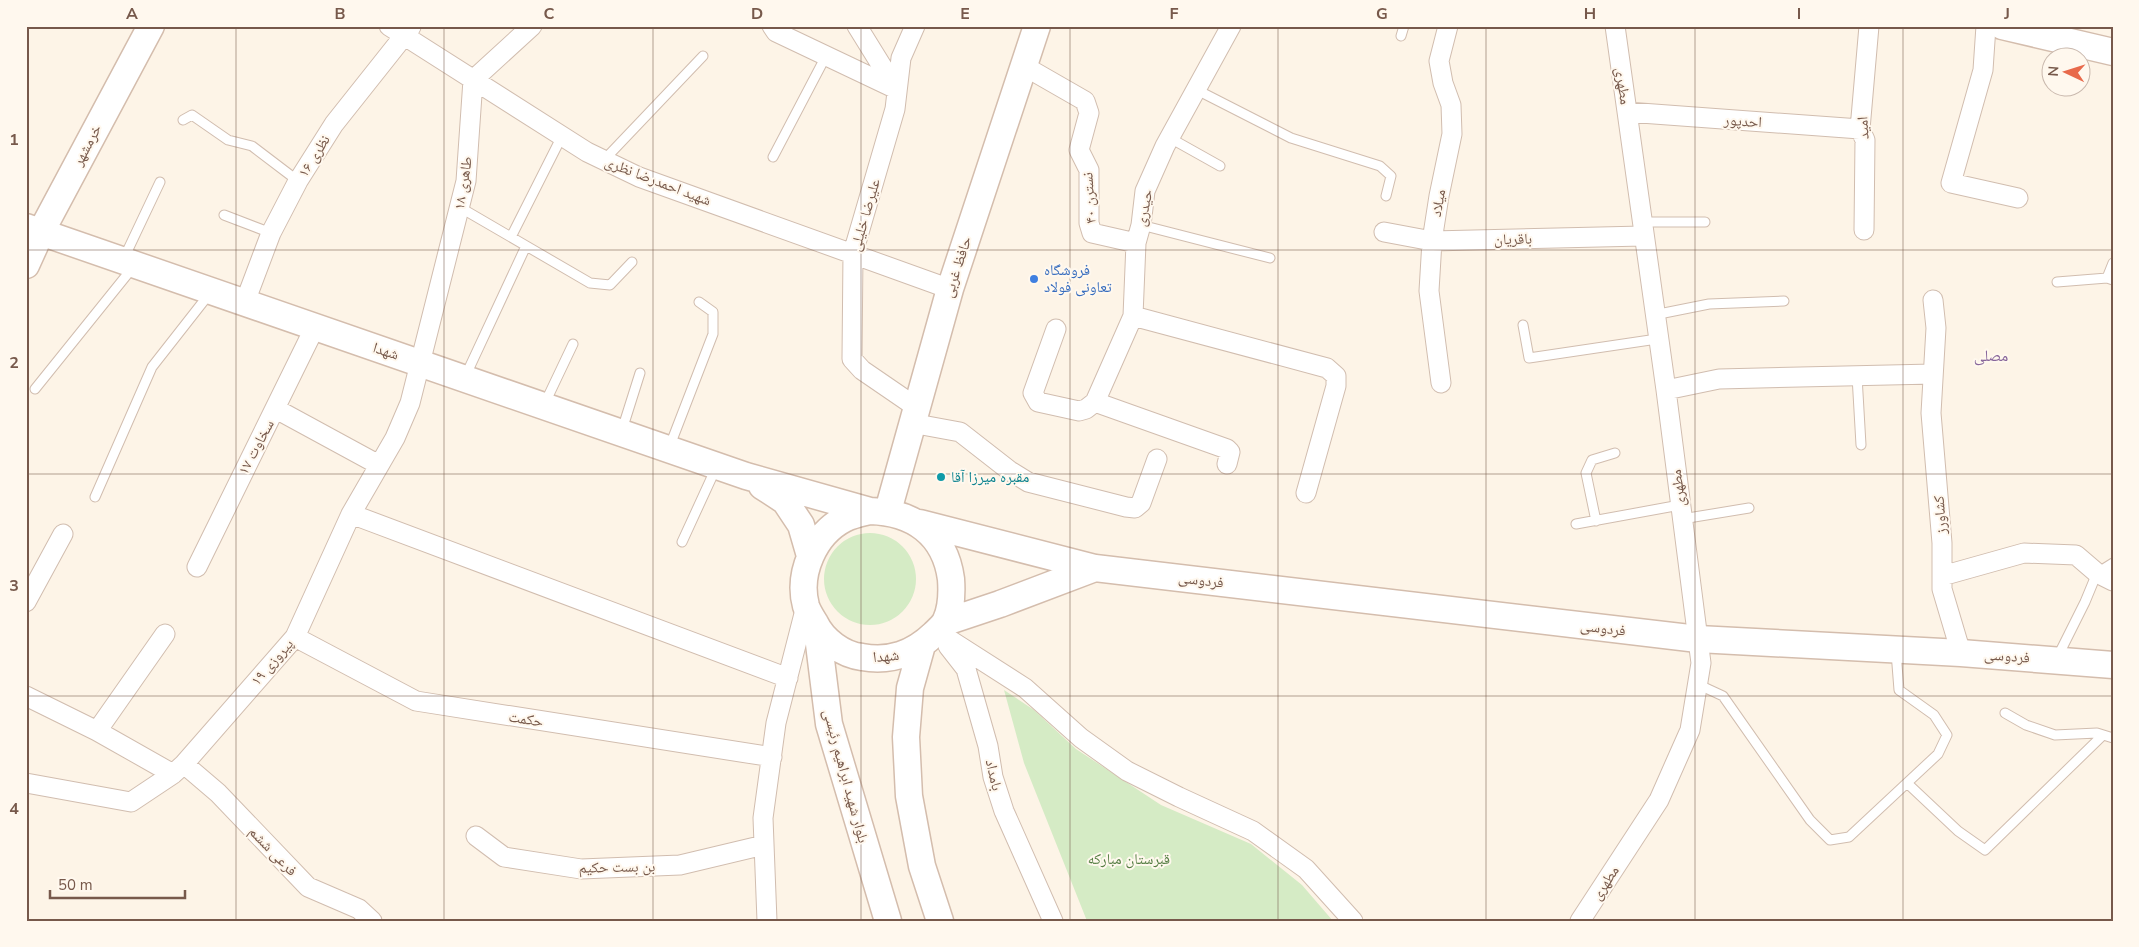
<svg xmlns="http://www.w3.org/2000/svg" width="2139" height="947" viewBox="0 0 2139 947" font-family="'Nunito Sans','Noto Naskh Arabic',sans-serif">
  <rect width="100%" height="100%" fill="#fdf4e7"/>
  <path fill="#d5ebc5" d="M824 579a46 46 0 1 1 92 0a46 46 0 1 1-92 0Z
    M 1004,690 L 1034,710 L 1076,749 L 1161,805 L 1251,844 L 1302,885 L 1333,921 L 1087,921 L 1024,763 Z"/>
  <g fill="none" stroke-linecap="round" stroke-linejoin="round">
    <g stroke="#d1bdaf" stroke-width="11">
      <path id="lane" d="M 1401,36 L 1404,26
        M 1197,90 L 1291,138 L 1380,166 L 1391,176 L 1386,196
        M 183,120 L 192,115 L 228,140 L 252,146 L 298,181
        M 1170,138 L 1220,166
        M 773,157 L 826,56
        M 604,160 L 703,56
        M 461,208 L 590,283 L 610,285 L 632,262
        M 224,215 L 271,233
        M 1642,222 L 1705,222
        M 1141,225 L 1270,258
        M 511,237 L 562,136
        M 124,258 L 160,182
        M 2113,263 L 2107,278 L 2113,280
        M 2057,282 L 2107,278
        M 1654,315 L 1709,304 L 1784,301
        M 1523,325 L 1529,358 L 1657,339
        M 1857,376 L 1861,445
        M 465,377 L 526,246
        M 35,389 L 134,266
        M 544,405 L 573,344
        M 622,430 L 640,373
        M 669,448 L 713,334 L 713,312 L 699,302
        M 95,497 L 152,367 L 210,293
        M 1682,519 L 1749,508
        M 1596,521 L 1586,473 L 1592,460 L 1615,453
        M 1576,524 L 1680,505
        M 682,542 L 716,468
        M 2057,658 L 2085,602 L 2097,573 L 2113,563
        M 1697,684 L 1723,696 L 1810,820 L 1830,840 L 1849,837 L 1938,754 L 1947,735 L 1934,715 L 1899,690 L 1896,652
        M 2005,713 L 2026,725 L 2055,735 L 2097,733 L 2113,738
        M 1907,783 L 1958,831 L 1985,850 L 2103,735"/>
    </g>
    <g stroke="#d1bdaf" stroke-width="21">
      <path id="street" d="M 389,26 L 587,152 L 639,177 L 950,289
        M 772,26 L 776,32 L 896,89
        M 857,26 L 896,89
        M 915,26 L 901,58 L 895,109 L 853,253 L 852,359 L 862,370 L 916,407
        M 1986,26 L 1983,70 L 1951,183 L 2018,198
        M 1024,66 L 1085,101 L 1089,113 L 1079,150 L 1089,170 L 1089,223 L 1092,233 L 1136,243
        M 1627,112 L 1860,129
        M 1864,230 L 1865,140 L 1860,129 L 1869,26
        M 1384,232 L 1432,241 L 1643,236
        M 1933,300 L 1936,328 L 1931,413 L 1942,543 L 1942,589 L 1961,653
        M 245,302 L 271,233 L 298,181 L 334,124 L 411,27
        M 1133,316 L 1327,368 L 1336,376 L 1336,386 L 1306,493
        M 1056,329 L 1033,393 L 1038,402 L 1079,411 L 1086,409 L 1095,402 L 1133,316 L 1136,243 L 1141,225 L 1145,191 L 1165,146 L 1231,26
        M 1441,383 L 1429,291 L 1432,241 L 1439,196 L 1452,134 L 1451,105 L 1443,83 L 1439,61 L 1448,26
        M 1666,390 L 1719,379 L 1933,374
        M 1095,402 L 1227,449 L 1230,452 L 1227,464
        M 276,409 L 379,465
        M 911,423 L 960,432 L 1010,471 L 1028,482 L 1126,507 L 1135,508 L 1141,503 L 1157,459
        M 351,514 L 788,678
        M 197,567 L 315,327
        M 1942,576 L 2024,553 L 2076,555 L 2097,573 L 2113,581
        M 26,602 L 63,534
        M 936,631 L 1025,688 L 1081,738 L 1127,771 L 1179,797 L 1253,831 L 1306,869 L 1353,921
        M 295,637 L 416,701 L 772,757
        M 948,646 L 966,669 L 988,746 L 993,777 L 1004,811 L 1053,921
        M 26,696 L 97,731 L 173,774
        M 97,731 L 165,634
        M 184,764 L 218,793 L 308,887 L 359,909 L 372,921
        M 26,783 L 131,802 L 173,774 L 184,764 L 295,637 L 351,514 L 395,438 L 410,403 L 466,181 L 473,80 L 532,26
        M 476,836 L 504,857 L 581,869 L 680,865 L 764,845
        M 767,921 L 763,818 L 776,723 L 806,606
        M 1580,921 L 1659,800 L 1690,730 L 1701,663 L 1666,390 L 1615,26"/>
    </g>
    <g stroke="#d4bdad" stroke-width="29">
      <path id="secondary" d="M 2002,26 L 2113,52
        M 26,227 L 746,476 L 870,511 C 913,512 945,534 951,579 C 952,593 952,607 946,620 C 944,625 938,630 934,634 C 913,654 890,662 862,657 C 843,655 823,640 815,623 C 812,618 808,612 806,606 C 797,573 815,534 844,519 C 852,515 862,513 870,511
        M 26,265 L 41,232 L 151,26
        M 762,486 L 785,501 L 801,525 L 810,556
        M 888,511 L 950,289 L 1037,26
        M 920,523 L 1095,568 L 1698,639 L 1961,653 L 2113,665
        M 946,622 L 1000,604 L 1095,568
        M 817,628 L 829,724 L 888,921
        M 922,645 L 910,688 L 906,737 L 909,796 L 922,866 L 940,921"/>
    </g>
    <use href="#lane" stroke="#fff" stroke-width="9"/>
    <use href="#street" stroke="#fff" stroke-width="19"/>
    <use href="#secondary" stroke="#fff" stroke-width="26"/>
  </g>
  <path fill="none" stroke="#77594b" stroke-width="1" stroke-opacity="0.55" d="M 236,26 L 236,921M 444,26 L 444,921M 653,26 L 653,921M 861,26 L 861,921M 1070,26 L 1070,921M 1278,26 L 1278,921M 1486,26 L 1486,921M 1695,26 L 1695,921M 1903,26 L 1903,921M 26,250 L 2113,250M 26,474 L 2113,474M 26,696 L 2113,696"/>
  <circle fill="#3f7fe0" stroke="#fff8ee" stroke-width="2" cx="1034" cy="279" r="5"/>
  <circle fill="#0f9aa8" stroke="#fff8ee" stroke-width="2" cx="941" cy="477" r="5"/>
  <g text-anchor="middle" stroke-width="4" stroke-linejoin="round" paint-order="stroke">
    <g font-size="15" fill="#77594b" stroke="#fff8ee">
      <text transform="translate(1623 86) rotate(82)" y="5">مطهری</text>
      <text transform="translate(1743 121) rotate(4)" y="5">احدپور</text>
      <text transform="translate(1863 128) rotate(-94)" y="5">امید</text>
      <text transform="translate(87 145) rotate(-62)" y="5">خرمشهر</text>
      <text transform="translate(314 156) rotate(-58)" y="5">نظری ۱۶</text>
      <text transform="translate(658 181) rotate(21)" y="5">شهید احمدرضا نظری</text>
      <text transform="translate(463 183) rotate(-81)" y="5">طاهری ۱۸</text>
      <text transform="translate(1089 198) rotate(-94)" y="5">نسترن ۴۰</text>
      <text transform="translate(1438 203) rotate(-80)" y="5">میلاد</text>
      <text transform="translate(1144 208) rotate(-79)" y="5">حیدری</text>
      <text transform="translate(865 215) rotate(-74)" y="5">علیرضا خلیلی</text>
      <text transform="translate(1513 239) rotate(-1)" y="5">باقریان</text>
      <text transform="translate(957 267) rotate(-72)" y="5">حافظ غربی</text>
      <text transform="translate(386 351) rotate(18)" y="5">شهدا</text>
      <text transform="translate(256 447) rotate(-62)" y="5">سخاوت ۱۷</text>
      <text transform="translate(1678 488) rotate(-97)" y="5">مطهری</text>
      <text transform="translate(1940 515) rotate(-94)" y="5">کشاورز</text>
      <text transform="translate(1201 580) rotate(7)" y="5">فردوسی</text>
      <text transform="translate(1603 628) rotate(7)" y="5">فردوسی</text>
      <text transform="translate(886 656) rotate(-6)" y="5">شهدا</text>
      <text transform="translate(2007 656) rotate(4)" y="5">فردوسی</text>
      <text transform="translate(272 662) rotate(-49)" y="5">پیروزی ۱۹</text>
      <text transform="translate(526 719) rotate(9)" y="5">حکمت</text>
      <text transform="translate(994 775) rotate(77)" y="5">بامداد</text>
      <text transform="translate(846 776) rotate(75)" y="5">بلوار شهید ابراهیم رئیسی</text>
      <text transform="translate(273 851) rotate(46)" y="5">فرعی ششم</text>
      <text transform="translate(617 867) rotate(-1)" y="5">بن بست حکیم</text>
      <text transform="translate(1605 883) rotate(-57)" y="5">مطهری</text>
    </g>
    <g font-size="15" fill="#366cbe" stroke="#fff8ee" text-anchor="start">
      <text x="1044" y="275">فروشگاه<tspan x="1044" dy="17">تعاونی فولاد</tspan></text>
    </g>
    <g font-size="15" fill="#0d838f" stroke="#fff8ee" text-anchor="start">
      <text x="951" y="482">مقبره میرزا آقا</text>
    </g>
    <g font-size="15" fill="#547d42" stroke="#fff8ee">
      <text x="1129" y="864">قبرستان مبارکه</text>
    </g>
    <g font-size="16" fill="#88669b" stroke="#fff8ee">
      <text x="1991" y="361">مصلی</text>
    </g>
  </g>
  <rect width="2139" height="947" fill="none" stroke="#fff8ee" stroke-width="55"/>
  <g transform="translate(2066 72) rotate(274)"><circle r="24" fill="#fff8ee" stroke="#c9b8ad"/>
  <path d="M0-4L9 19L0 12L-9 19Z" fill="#e86a4b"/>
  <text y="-8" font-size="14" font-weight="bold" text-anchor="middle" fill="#77594b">N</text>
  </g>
  <path d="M50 890v8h135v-8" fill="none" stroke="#77594b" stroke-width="2.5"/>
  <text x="58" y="890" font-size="15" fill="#77594b" stroke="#fff8ee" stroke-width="4" paint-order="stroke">50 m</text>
  <rect x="28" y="28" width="2084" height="892" fill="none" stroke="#77594b" stroke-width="2"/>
  <g font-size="16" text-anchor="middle" font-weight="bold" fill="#77594b">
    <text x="132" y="19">A</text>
    <text x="340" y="19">B</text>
    <text x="549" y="19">C</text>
    <text x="757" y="19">D</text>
    <text x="965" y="19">E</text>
    <text x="1174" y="19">F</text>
    <text x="1382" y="19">G</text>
    <text x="1590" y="19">H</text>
    <text x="1799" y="19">I</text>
    <text x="2007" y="19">J</text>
    <text x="14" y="145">1</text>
    <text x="14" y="368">2</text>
    <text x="14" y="591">3</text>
    <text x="14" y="814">4</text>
  </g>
</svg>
